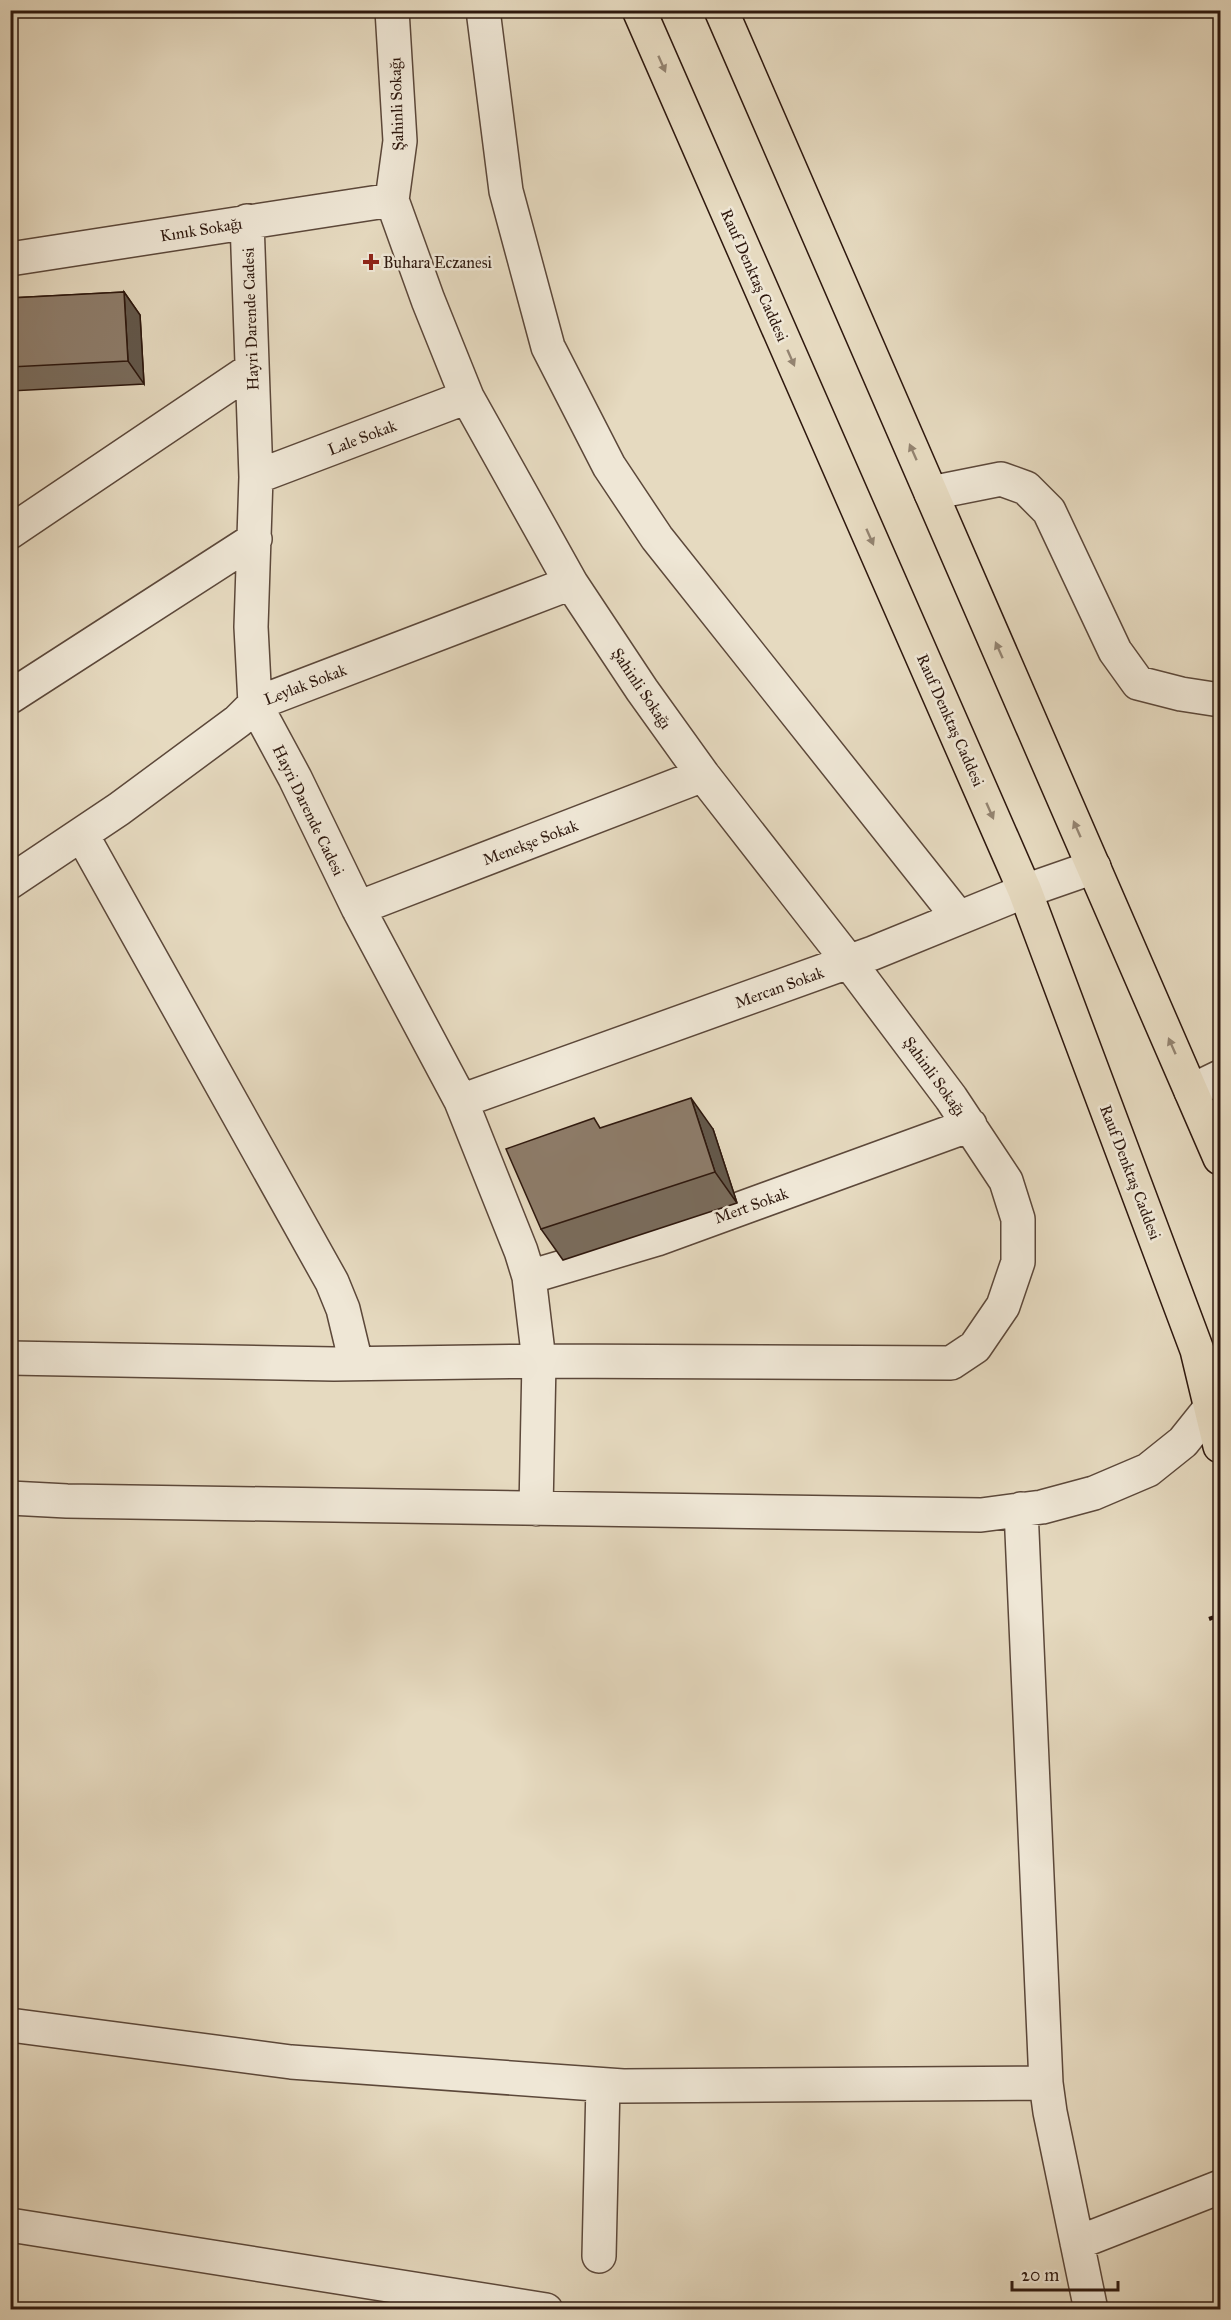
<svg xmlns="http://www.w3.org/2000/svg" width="1231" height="2320" viewBox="0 0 1231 2320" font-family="'IM FELL Great Primer',serif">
  <rect width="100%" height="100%" fill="#e6dac0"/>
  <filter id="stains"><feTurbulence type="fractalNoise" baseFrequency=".00333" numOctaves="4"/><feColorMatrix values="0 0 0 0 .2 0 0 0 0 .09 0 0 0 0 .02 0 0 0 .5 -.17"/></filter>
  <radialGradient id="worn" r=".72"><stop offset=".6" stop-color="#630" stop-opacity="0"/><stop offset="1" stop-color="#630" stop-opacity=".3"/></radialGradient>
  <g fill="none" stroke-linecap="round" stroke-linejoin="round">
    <g stroke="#5c483a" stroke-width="36">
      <path id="minor" d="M 483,10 L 506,191 L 548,347 L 609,466 L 657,538 L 959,918
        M 247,221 L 256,477 L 251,627 L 255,704 L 295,778 L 358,908 L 461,1101 L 521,1251 L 529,1277 L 539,1361 L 536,1509
        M 10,259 L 392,200
        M 256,477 L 467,397
        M 931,493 L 1001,479 L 1026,488 L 1049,511 L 1115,651 L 1138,683 L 1181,694 L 1220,700
        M 10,532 L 252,369
        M 10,697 L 255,539
        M 82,835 L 332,1282 L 343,1309 L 356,1363
        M 10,882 L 119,809 L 238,721 L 255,704 L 571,583
        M 358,908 L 703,775
        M 1191,1091 L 1220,1077
        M 461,1101 L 873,953 L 1025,891 L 1094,867
        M 529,1277 L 657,1239 L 970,1125
        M 10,1358 L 334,1364 L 539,1361 L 951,1363 L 975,1347 L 1003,1306 L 1018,1262 L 1018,1219 L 1006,1181 L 951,1098 L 849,962 L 703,775 L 642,690 L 571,583 L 467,397 L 428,300 L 392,200 L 400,141 L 392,10
        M 10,1498 L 67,1501 L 981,1515 L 1042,1507 L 1094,1493 L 1148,1470 L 1183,1442 L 1211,1407
        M 1021,1509 L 1046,2083 L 1050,2112 L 1091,2310
        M 10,2025 L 291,2062 L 623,2086 L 1046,2083
        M 10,2225 L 546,2310
        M 1077,2243 L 1220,2187
        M 599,2256 L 603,2085"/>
    </g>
    <g stroke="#2e180e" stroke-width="36">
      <path id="major" d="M 639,10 L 1025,891 L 1197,1350 L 1220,1446
        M 721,10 L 1220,1158"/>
    </g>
    <path stroke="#2e180e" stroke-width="4" stroke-dasharray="4.5 3" stroke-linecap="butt" d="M 1209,1619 L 1220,1615"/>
    <use href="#minor" stroke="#efe7d6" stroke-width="33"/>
    <use href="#major" stroke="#e6dac0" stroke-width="33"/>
  </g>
  <path fill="#7a6c5c" stroke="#2e180e" stroke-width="1.5" d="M 124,292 L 140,315 L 144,384 L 10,391 L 10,298 Z
    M 601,1128 L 713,1129 L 737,1203 L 563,1260 L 541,1229 Z"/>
  <path fill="#63584b" stroke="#2e180e" stroke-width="1.5" d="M 124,292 L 140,315 L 144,384 L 128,361 Z
    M 691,1098 L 713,1129 L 737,1203 L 715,1172 Z"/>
  <path fill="#8e7d6b" stroke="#2e180e" stroke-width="1.5" d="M 124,292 L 128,361 L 10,367 L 10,298 Z
    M 691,1098 L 715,1172 L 541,1229 L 506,1149 L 594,1118 L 600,1128 Z"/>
  <defs><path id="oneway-solid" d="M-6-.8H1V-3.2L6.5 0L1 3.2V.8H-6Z" transform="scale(1.5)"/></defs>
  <g fill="#938370">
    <use href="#oneway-solid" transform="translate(662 64) rotate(66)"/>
    <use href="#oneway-solid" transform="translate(791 358) rotate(66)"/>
    <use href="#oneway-solid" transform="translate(913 452) rotate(-114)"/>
    <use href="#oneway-solid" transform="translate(870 537) rotate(66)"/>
    <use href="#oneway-solid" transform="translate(999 650) rotate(-114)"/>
    <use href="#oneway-solid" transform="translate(990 811) rotate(66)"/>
    <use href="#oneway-solid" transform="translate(1077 829) rotate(-114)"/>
    <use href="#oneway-solid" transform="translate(1172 1046) rotate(-114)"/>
  </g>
  <path fill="#8f2418" stroke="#efe7d6" stroke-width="2" d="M368 253h6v6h6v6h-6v6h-6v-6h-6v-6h6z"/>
  <g text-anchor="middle" stroke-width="5" stroke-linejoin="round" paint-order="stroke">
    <g font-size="16" fill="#2e180e" stroke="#efe7d6">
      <text transform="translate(396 104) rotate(-92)" y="6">Şahinli Sokağı</text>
      <text transform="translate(201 229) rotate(-9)" y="6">Kınık Sokağı</text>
      <text transform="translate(755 275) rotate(66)" y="6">Rauf Denktaş Caddesi</text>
      <text transform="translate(250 319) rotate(-92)" y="6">Hayri Darende Cadesi</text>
      <text transform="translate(362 437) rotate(-21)" y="6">Lale Sokak</text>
      <text transform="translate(305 684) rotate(-21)" y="6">Leylak Sokak</text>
      <text transform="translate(642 688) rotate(56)" y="6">Şahinli Sokağı</text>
      <text transform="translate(951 720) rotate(66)" y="6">Rauf Denktaş Caddesi</text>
      <text transform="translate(309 810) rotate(64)" y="6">Hayri Darende Cadesi</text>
      <text transform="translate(530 842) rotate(-21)" y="6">Menekşe Sokak</text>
      <text transform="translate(779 987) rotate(-20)" y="6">Mercan Sokak</text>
      <text transform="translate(935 1076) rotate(54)" y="6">Şahinli Sokağı</text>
      <text transform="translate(1131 1172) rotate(69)" y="6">Rauf Denktaş Caddesi</text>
      <text transform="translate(751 1205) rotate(-20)" y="6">Mert Sokak</text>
    </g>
    <g font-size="16" fill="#2e180e" stroke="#efe7d6" text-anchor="start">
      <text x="383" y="268">Buhara Eczanesi</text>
    </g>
  </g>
  <rect width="1231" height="2320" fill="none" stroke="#e6dac0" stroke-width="36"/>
  <rect x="12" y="12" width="1207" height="2296" fill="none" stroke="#2e180e" stroke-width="3"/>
  <rect x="18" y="18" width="1195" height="2284" fill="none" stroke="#2e180e" stroke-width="1.5"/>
  <path d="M1012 2281v9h106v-9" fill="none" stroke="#2e180e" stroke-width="3"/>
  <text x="1021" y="2281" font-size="18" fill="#2e180e" stroke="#efe7d6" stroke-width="4.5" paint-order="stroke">20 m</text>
  <rect width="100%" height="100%" filter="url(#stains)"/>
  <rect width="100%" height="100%" fill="url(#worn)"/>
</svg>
